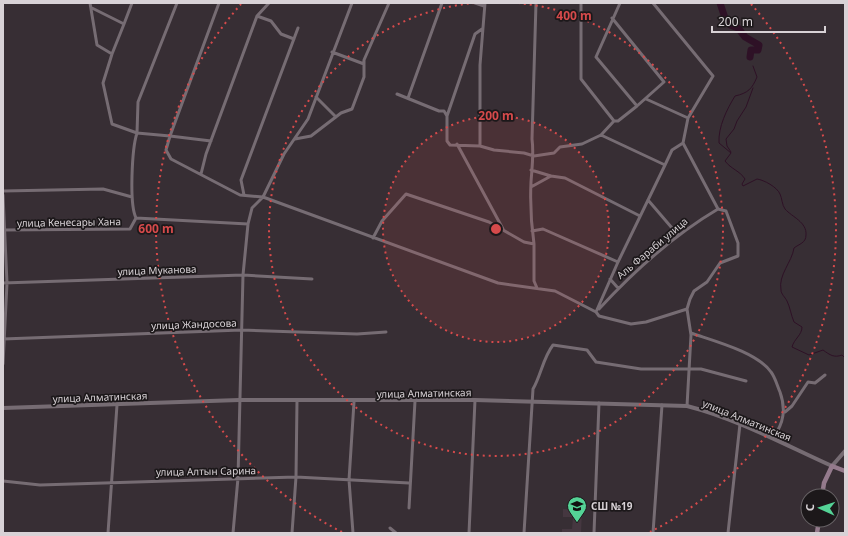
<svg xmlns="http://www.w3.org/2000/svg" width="848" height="536" viewBox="0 0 848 536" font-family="'Noto Sans',sans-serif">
  <rect width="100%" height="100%" fill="#372e34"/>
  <path fill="#453740" d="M 563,509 L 582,510 L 581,533 L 562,533 L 562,529 L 572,529 L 573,517 L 563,517 Z"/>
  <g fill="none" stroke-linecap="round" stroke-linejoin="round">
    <path stroke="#2e1126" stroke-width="1" d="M 753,66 L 757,77 C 752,89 748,93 735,96 C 727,109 718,127 719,143 L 731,153 L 725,161 C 731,169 740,171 745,179 L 742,184 L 743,186 L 757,179 C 764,180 777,187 780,194 C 782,198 782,205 785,209 C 792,217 807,222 806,235 C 806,243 799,244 794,248 C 792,262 778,275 781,290 C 781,294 785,297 787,301 C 790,307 791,315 794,322 L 802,327 C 802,335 794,339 792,347 L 809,355 L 823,350 C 830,355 834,358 842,355 L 845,358
      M 731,152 L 727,146 L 726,139 L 734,129 L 737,121 L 746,107 L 753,88"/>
    <path stroke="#2e1126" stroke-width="7" d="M 720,3 L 725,18 L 730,25 L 738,28 L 745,37 L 759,45 L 758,50 L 751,50 L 750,57"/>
    <path stroke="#766c73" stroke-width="3" d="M 90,3 L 97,45 L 112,54 L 103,83 L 112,124 L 137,133 L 138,102 L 177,3
      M 475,3 L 484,6
      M 581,3 L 581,79 L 614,121
      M 620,3 L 596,57 L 637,106
      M 92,8 L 124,24 L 112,54
      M 257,16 L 269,3
      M 124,24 L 132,3
      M 332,52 L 364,64
      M 397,94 L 439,111 L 444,111 L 447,116 L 447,141 L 450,145 L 480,146 L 494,150 L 524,153 L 534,156 L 554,153 L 560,147 L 582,144 L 601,135 L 614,121 L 618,121 L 637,106 L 664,82 L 612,18
      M 316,97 L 336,117
      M 408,98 L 442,3
      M 646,99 L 688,118
      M 447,116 L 475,34 L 482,29
      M 601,135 L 665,165
      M 295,139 L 311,136 L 341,113 L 352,109 L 364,77 L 364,60 L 389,3
      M 211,141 L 170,136 L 219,3
      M 683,143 L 718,209
      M 457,144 L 503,229
      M 480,146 L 480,65 L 485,3
      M 531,170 L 551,176
      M 201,174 L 206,154 L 257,16 L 271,21 L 281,34 L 294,39
      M 531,187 L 551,176 L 565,178 L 640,216
      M 3,191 L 103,189 L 132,197
      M 3,195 L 7,283 L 3,364
      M 244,195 L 241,180 L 298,28
      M 648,200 L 678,235
      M 136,218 C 129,204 132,148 137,133 L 170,136 L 166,150 L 171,159 L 240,195 L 263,197 L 498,283 L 555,291 L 596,312 L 599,316 L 631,324 L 646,322 L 687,309
      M 136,218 L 248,224
      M 3,230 L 130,229 L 136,218
      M 532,231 L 543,229 L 618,262
      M 373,238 L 382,221 L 406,194 L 489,222 L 524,242 L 534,244 L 534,281 L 537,288
      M 534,244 C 531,223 530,203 531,182 C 532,167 534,154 532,139 L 536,3
      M 610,279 L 618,288
      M 3,283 L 243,275 L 312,279
      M 599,309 C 634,271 674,235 718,209
      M 596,312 L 618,262 L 665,165 L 672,150 L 683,143 L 688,118 L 713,76 L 653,3
      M 691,333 C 714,341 757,352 771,372 C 775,377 777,385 780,392 C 786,409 784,423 773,438
      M 3,339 L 241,330 L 357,334 L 386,332
      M 687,406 L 691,335 L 687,309 L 690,299 L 694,291 L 707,282 L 720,263 L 738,256 L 738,243 L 726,211 L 718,209
      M 785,412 L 792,406 L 808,382 L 815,383 L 825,375
      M 3,481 L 40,485 L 296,477 L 409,483
      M 409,508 L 415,401
      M 390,528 L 396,533
      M 108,533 L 117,405
      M 233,533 L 238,478 L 243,275 L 248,224 L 252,208 L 263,197 L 284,154 L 308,119 L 352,3
      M 292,533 L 296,477 L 297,401
      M 353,533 L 349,480 L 354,402
      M 469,533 L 475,400
      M 524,533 L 533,389 C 541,375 543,358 553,345 L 587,350 L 596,362 L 641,369 L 701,369 L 746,381
      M 594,533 L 599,403
      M 653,533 L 662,405
      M 728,533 L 740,424"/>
    <path stroke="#766c73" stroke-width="4" d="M 3,408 L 239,400 L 475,400 L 687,406 C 738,419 785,445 832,466 L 845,451"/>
    <path stroke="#947a8c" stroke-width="4.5" d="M 822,496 L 824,483 L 832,466 L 845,471
      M 817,533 L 819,520"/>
  </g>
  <circle cx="496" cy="229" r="113" fill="#d64a4b" fill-opacity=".12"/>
  <g fill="none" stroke="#d64a4b" stroke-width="2" stroke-dasharray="2 4">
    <circle cx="496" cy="229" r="113"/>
    <path d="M518 3A227 227 0 1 1 474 3"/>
    <path d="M342 532A340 340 0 0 1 241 4M751 4A340 340 0 0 1 650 532"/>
  </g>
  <defs>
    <g id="school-pin" transform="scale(1)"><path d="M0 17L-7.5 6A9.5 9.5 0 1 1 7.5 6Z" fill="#54d396" stroke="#1c181a"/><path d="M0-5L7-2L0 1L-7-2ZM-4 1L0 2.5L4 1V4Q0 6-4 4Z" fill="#111"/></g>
  </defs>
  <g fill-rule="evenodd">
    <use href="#school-pin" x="577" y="506"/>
  </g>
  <g text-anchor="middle" stroke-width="3.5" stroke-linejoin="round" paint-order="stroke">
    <g font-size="10" fill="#d8d2d6" stroke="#1c181a">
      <text transform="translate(69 222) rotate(-1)" y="4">улица Кенесары Хана</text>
      <text transform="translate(652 248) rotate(-40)" y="4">Аль Фараби улица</text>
      <text transform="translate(157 270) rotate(-2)" y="4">улица Муканова</text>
      <text transform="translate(194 324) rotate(-2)" y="4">улица Жандосова</text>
      <text transform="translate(424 393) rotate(-1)" y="4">улица Алматинская</text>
      <text transform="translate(100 397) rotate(-2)" y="4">улица Алматинская</text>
      <text transform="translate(747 420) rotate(22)" y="4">улица Алматинская</text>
      <text transform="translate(206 471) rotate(-1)" y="4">улица Алтын Сарина</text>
    </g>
    <g font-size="10" font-weight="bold" fill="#d8d2d6" stroke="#1c181a" text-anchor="start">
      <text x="591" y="510">СШ №19</text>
    </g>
  </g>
  <circle cx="496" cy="229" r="6" fill="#d64a4b" stroke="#1c181a" stroke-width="2"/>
  <g font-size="12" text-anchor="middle" font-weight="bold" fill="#d64a4b" stroke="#1c181a" stroke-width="3.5" stroke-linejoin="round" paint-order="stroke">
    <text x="574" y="20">400 m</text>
    <text x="496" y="120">200 m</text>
    <text x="156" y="233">600 m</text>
  </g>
  <rect width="848" height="536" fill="none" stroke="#d8d2d6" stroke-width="8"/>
  <g transform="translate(820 508) rotate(273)"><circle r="19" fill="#1c181a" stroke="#676265"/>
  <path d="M0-3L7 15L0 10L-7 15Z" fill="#54d396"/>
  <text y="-6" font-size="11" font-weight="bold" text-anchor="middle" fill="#d8d2d6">С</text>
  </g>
  <path d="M712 26v6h113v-6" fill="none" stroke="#d8d2d6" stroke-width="2"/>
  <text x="718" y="26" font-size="12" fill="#d8d2d6" stroke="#1c181a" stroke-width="3" paint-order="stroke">200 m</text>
</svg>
